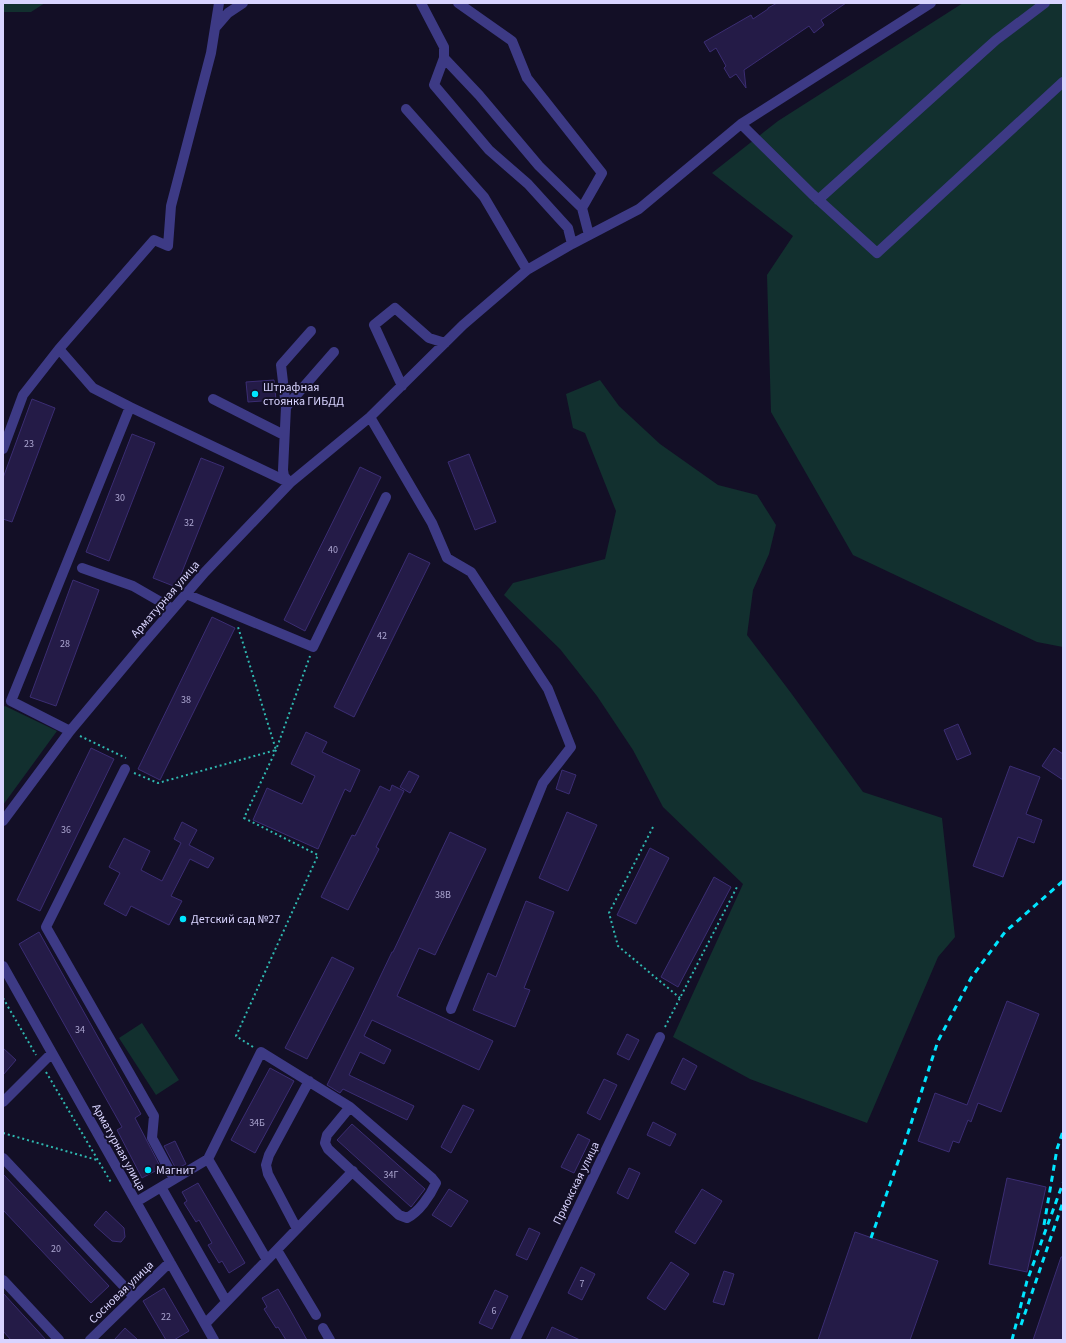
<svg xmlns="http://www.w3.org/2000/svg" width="1066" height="1343" viewBox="0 0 1066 1343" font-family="'Source Sans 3',sans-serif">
  <rect width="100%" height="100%" fill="#130f26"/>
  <path fill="#12302f" d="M 3,3 L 45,3 L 31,12 L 3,12 Z
    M 963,3 L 1063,3 L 1063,647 L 1037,642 L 853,555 L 771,412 L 767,275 L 793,236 L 712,173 L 778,121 Z
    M 600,380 L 619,406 L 660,444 L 718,485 L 757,495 L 776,525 L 769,554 L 753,590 L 747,635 L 791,693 L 863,792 L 942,818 L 955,937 L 938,957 L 867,1123 L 750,1079 L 673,1037 L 743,884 L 663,807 L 633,750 L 597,696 L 560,649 L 504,595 L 513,583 L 605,559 L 616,511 L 585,433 L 573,428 L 566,394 Z
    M 5,706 L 57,731 L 3,805 L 3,707 Z
    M 142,1023 L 179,1080 L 156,1095 L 119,1038 Z"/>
  <path fill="#241b47" stroke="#3b2d73" d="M 777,3 L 846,3 L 821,20 L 824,25 L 814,33 L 809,26 L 744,70 L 746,88 L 736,74 L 730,78 L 724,68 L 726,66 L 716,48 L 710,52 L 704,42 L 751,15 L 753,19 L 768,9 L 768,8 Z
    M 274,380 L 276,400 L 248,402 L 246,382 Z
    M 32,399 L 55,408 L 12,522 L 3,519 L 3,478 Z
    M 132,434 L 155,443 L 109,561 L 86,552 Z
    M 469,454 L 496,522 L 475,530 L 448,462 Z
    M 201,458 L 224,467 L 176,587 L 153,578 Z
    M 360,467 L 381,477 L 305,631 L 284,620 Z
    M 409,553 L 430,563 L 354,717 L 334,707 Z
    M 73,580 L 99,590 L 56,706 L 30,697 Z
    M 212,617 L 235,628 L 160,780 L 138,769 Z
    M 958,724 L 971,754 L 957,760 L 944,730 Z
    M 306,732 L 327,742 L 322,752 L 360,770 L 350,792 L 345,789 L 318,849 L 253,820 L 267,788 L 302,804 L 315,776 L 291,764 Z
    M 91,748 L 114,759 L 40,911 L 17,900 Z
    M 1054,748 L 1063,754 L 1063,780 L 1042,766 Z
    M 1010,766 L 1040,777 L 1026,814 L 1042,820 L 1034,843 L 1018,837 L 1003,877 L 973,866 Z
    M 562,770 L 576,775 L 569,794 L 556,789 Z
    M 409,771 L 419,776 L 410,793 L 400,787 Z
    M 392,785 L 404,791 L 376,847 L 379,849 L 348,910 L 321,897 L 352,835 L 355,836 L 380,786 L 390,791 Z
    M 567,812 L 597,825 L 568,891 L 539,878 Z
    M 182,822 L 197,830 L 189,845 L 214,858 L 208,868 L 190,859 L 171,896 L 182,901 L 169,925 L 131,906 L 126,916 L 104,904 L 120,873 L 109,867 L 124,838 L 150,851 L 141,870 L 162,881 L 181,843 L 174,839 Z
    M 450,832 L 486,849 L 435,955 L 419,948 L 397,996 L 493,1041 L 479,1070 L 372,1020 L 364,1036 L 391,1050 L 384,1064 L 360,1052 L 349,1075 L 414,1106 L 407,1120 L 343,1089 L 340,1093 L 327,1085 L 358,1023 L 392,952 L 393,952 Z
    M 650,848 L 669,858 L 636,924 L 617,915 Z
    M 714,877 L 731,887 L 678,987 L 661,977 Z
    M 526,901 L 554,912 L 524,988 L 530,990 L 515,1027 L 473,1010 L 488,973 L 496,977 Z
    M 39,932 L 141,1114 L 135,1118 L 161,1168 L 142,1178 L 117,1130 L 122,1127 L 19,944 Z
    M 332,957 L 354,968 L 307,1059 L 285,1048 Z
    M 1007,1001 L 1039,1014 L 1001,1112 L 978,1103 L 971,1122 L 968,1120 L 959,1143 L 953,1141 L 949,1152 L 918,1141 L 935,1093 L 967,1105 Z
    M 627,1034 L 639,1040 L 629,1060 L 617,1054 Z
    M 3,1048 L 16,1060 L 3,1075 Z
    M 683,1058 L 697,1066 L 685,1090 L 671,1083 Z
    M 270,1068 L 294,1081 L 255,1153 L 231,1140 Z
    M 604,1079 L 617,1085 L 600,1120 L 587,1113 Z
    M 463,1105 L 474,1110 L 451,1153 L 441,1147 Z
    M 653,1122 L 676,1134 L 670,1146 L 647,1135 Z
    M 352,1124 L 425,1189 L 411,1207 L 337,1140 Z
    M 578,1134 L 590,1140 L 574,1173 L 561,1167 Z
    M 175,1141 L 186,1164 L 176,1169 L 164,1146 Z
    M 629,1168 L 640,1173 L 628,1199 L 617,1193 Z
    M 3,1174 L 109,1286 L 91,1303 L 3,1210 Z
    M 1007,1178 L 1046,1187 L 1027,1272 L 989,1264 Z
    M 198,1183 L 245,1263 L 229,1273 L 222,1261 L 219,1263 L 208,1245 L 212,1243 L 199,1220 L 196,1222 L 184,1203 L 187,1201 L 182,1192 Z
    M 449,1189 L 468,1201 L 451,1227 L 432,1215 Z
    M 702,1189 L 722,1201 L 695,1244 L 675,1232 Z
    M 106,1211 L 124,1228 L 125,1237 L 121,1242 L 112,1241 L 94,1225 Z
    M 529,1228 L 540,1233 L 527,1260 L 516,1255 Z
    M 855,1232 L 938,1261 L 910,1340 L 818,1340 Z
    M 1061,1257 L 1063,1257 L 1063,1340 L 1033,1340 Z
    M 671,1262 L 689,1274 L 665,1310 L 647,1298 Z
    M 581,1267 L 595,1274 L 582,1300 L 568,1293 Z
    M 724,1271 L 734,1274 L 724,1305 L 713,1302 Z
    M 164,1288 L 189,1331 L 174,1340 L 166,1340 L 143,1301 Z
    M 278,1289 L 288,1306 L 307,1340 L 286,1340 L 278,1327 L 276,1328 L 264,1309 L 267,1307 L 262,1298 Z
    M 495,1290 L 508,1296 L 492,1329 L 479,1323 Z
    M 3,1293 L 46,1340 L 11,1340 L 3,1331 Z
    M 552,1327 L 580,1340 L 546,1340 Z
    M 125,1328 L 138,1340 L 114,1340 Z"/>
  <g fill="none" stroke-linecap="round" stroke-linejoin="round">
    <path stroke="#2fb8b0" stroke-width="2" stroke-dasharray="2 3" stroke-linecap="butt" d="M 80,736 L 126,758
      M 134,773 L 158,783 L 276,750 L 238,627
      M 653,827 L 609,913 L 618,946 L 680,998
      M 3,998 L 36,1055
      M 665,1027 L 737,887
      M 253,1047 L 236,1036 L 318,855 L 244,818 L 276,750 L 310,656
      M 46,1072 L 112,1184
      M 3,1133 L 97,1160"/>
    <path stroke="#3d3a85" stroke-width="10" d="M 421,3 L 444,47 L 444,58 L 434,85 L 489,150 L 528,184 L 568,228 L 572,244
      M 458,3 L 512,41 L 527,78 L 602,173 L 582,208 L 589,235
      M 215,28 L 228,13 L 243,3
      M 444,58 L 479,95 L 539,166 L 582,208
      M 406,109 L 484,197 L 527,270
      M 741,124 L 812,194 L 877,253 L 1063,82
      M 818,200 L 996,40 L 1045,3
      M 59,349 L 154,240 L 168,246 L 171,206 L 211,53 L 219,3
      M 402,386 L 374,325 L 395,308 L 429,338 L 445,343
      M 213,399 L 284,435
      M 130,407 L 290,483
      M 286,407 L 281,365 L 311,331
      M 370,417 L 432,523 L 447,558 L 471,572 L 548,689 L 571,747 L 543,783 L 451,1009
      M 3,449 L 23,395 L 59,349 L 93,388 L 130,407 L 11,701 L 70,731
      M 290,483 L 284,476 L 283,470 L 286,407 L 334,352
      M 82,568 L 133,586 L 173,609
      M 186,594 L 313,647 L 386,497
      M 125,769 L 46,927 L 154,1116 L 152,1138 L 174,1179
      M 3,821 L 70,731 L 142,645 L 205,572 L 290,483 L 370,417 L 463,325 L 527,270 L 572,244 L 639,209 L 741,124 L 931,3
      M 3,966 L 214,1340
      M 3,1102 L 52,1053
      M 350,1107 L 432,1178 L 436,1183 C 430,1196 419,1212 407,1218 L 399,1215 L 328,1149 L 325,1143 L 327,1135 Z
      M 3,1158 L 134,1297
      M 208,1159 L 267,1260
      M 161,1187 L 226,1301
      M 136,1202 L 208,1159 L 261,1052 L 350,1107
      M 297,1229 L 268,1174 L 266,1165 L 269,1155 L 309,1081
      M 277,1250 L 316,1315
      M 3,1280 L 59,1340
      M 205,1324 L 353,1171
      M 323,1328 L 330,1340
      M 90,1340 L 170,1262
      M 515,1340 L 660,1037"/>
    <path stroke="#00e5ff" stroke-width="3" stroke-dasharray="6 5" stroke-linecap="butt" d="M 1044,1225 L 1057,1149 L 1063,1131
      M 871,1238 L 905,1142 L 938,1041 L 971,978 L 1005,932 L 1063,881
      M 1021,1325 L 1063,1202
      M 1012,1340 L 1027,1281 L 1063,1183"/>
  </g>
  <g fill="#00e5ff" stroke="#130f26" stroke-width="1.5">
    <circle cx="255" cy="394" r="4"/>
    <circle cx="183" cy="919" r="4"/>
    <circle cx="148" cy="1170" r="4"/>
  </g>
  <g text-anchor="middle" stroke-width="4" stroke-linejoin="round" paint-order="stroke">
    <g font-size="10" fill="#aca6d1">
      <text x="29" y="447">23</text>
      <text x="120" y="501">30</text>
      <text x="189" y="526">32</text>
      <text x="333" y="553">40</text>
      <text x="382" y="639">42</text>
      <text x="65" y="647">28</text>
      <text x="186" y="703">38</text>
      <text x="66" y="833">36</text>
      <text x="443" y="898">38В</text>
      <text x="80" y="1033">34</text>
      <text x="257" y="1126">34Б</text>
      <text x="391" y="1178">34Г</text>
      <text x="56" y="1252">20</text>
      <text x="582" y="1287">7</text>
      <text x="494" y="1314">6</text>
      <text x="166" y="1320">22</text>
    </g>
    <g font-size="12" fill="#d9d4ff" stroke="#130f26" text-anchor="start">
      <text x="263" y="391">Штрафная<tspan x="263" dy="14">стоянка ГИБДД</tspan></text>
      <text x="191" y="923">Детский сад №27</text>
      <text x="156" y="1174">Магнит</text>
    </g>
    <g font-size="12" fill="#d9d4ff" stroke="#130f26">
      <text transform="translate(165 599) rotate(-49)" y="4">Арматурная улица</text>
      <text transform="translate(119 1147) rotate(61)" y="4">Арматурная улица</text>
      <text transform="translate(576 1183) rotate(-64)" y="4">Приокская улица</text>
      <text transform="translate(121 1292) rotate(-44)" y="4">Сосновая улица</text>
    </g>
  </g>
  <rect width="1066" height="1343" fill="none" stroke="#d9d4ff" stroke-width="8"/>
</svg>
